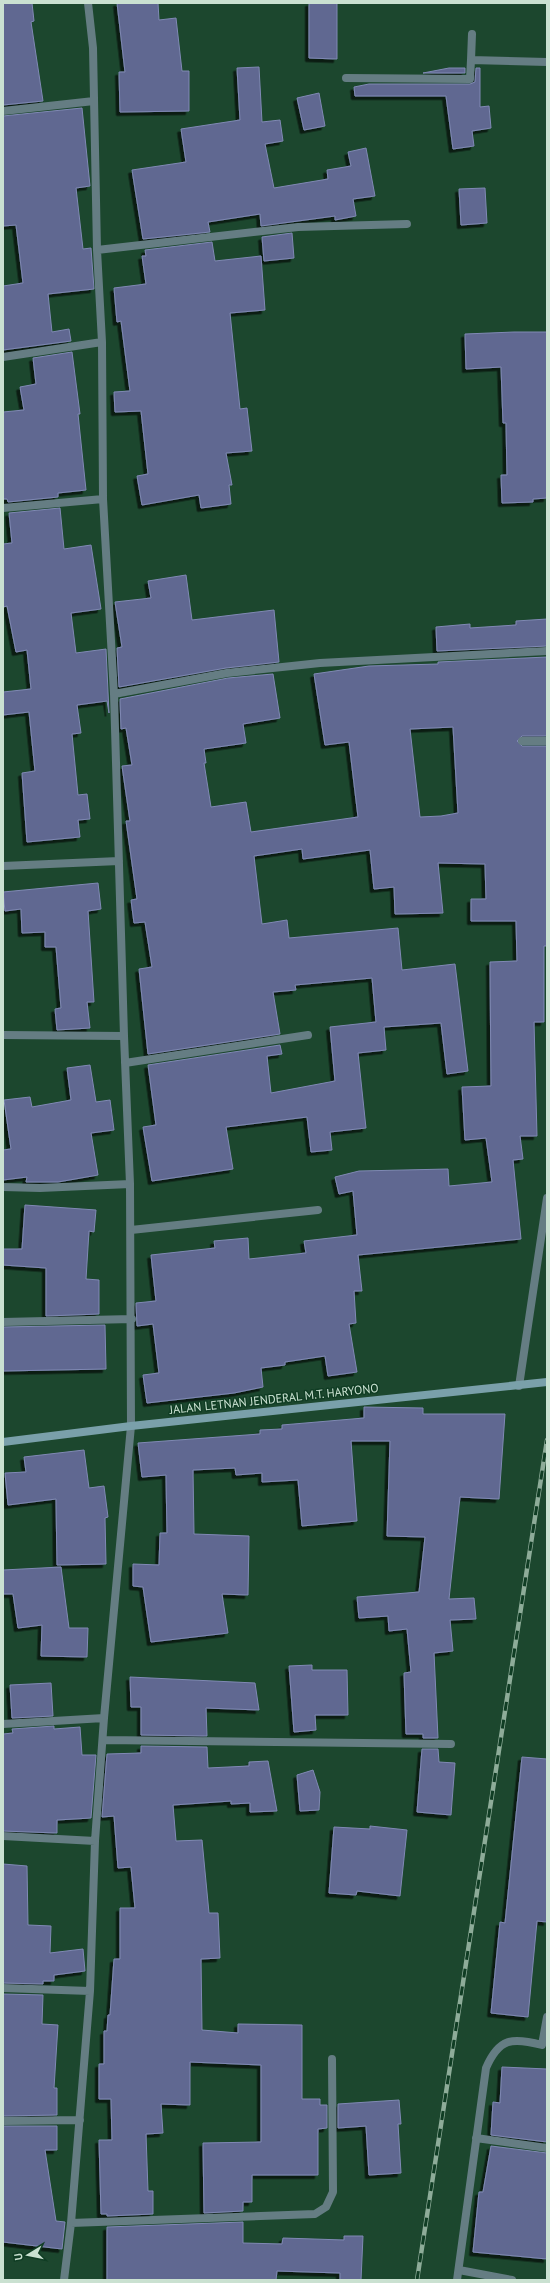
<svg xmlns="http://www.w3.org/2000/svg" width="550" height="2283" viewBox="0 0 550 2283" font-family="'PT Sans',sans-serif">
  <defs>
    <filter id="shadow"><feDropShadow dx="-3.5" dy="3.5" stdDeviation="0" flood-color="#0009"/></filter>
  </defs>
  <rect width="100%" height="100%" fill="#1c472e"/>
  <path fill="#606891" stroke="#8089b4" fill-rule="evenodd" filter="url(#shadow)" d="M 3,3 L 32,3 L 34,21 L 31,22 L 43,101 L 3,105 Z
    M 117,3 L 158,3 L 159,20 L 176,18 L 182,71 L 189,71 L 189,111 L 120,112 L 119,72 L 125,72 Z
    M 309,3 L 337,3 L 337,59 L 309,58 Z
    M 259,67 L 262,122 L 280,120 L 283,141 L 265,144 L 274,188 L 328,179 L 327,170 L 351,166 L 348,152 L 366,148 L 375,196 L 353,199 L 356,216 L 335,220 L 335,216 L 261,226 L 260,214 L 208,222 L 210,232 L 143,239 L 132,170 L 186,162 L 181,129 L 240,120 L 237,68 Z
    M 449,68 L 465,68 L 465,73 L 423,73 Z
    M 476,68 L 480,68 L 480,107 L 489,106 L 491,128 L 472,131 L 474,146 L 453,149 L 446,96 L 355,96 L 354,87 L 369,84 L 470,84 L 475,82 Z
    M 319,93 L 325,126 L 304,130 L 297,98 Z
    M 82,108 L 90,186 L 76,188 L 83,249 L 91,248 L 94,289 L 48,294 L 52,332 L 69,329 L 71,341 L 3,350 L 3,286 L 23,283 L 16,225 L 3,226 L 3,116 Z
    M 485,188 L 487,223 L 461,225 L 459,189 Z
    M 292,233 L 294,258 L 264,261 L 262,237 Z
    M 212,242 L 215,261 L 261,256 L 265,310 L 230,313 L 240,409 L 247,408 L 252,451 L 226,453 L 232,485 L 229,485 L 231,504 L 201,508 L 199,495 L 142,505 L 137,476 L 148,474 L 141,411 L 115,412 L 114,392 L 130,391 L 121,321 L 117,322 L 114,288 L 146,284 L 142,256 L 146,256 L 145,250 Z
    M 514,332 L 547,332 L 547,498 L 533,499 L 533,502 L 502,503 L 501,475 L 507,475 L 506,423 L 503,423 L 501,367 L 466,369 L 465,334 Z
    M 72,352 L 80,414 L 78,414 L 86,490 L 58,493 L 58,497 L 8,502 L 7,499 L 3,499 L 3,412 L 24,410 L 20,387 L 36,384 L 33,358 Z
    M 60,508 L 64,549 L 91,545 L 101,609 L 71,613 L 76,653 L 106,649 L 109,713 L 107,701 L 77,705 L 81,733 L 72,734 L 78,795 L 87,794 L 90,819 L 78,820 L 80,837 L 27,842 L 22,773 L 35,771 L 29,712 L 3,715 L 3,692 L 31,689 L 27,650 L 16,652 L 7,606 L 3,607 L 3,544 L 12,543 L 9,513 Z
    M 186,575 L 192,620 L 274,610 L 279,662 L 226,668 L 119,687 L 117,648 L 122,647 L 115,602 L 151,598 L 148,581 Z
    M 547,619 L 547,646 L 437,651 L 436,627 L 470,624 L 470,628 L 516,625 L 516,621 Z
    M 547,657 L 547,736 L 522,736 L 517,741 L 522,746 L 547,746 L 547,946 L 544,946 L 544,1022 L 534,1022 L 537,1136 L 520,1136 L 523,1159 L 513,1160 L 521,1239 L 358,1255 L 362,1291 L 354,1291 L 356,1323 L 349,1324 L 357,1372 L 328,1376 L 325,1356 L 285,1362 L 285,1365 L 261,1368 L 263,1387 L 234,1393 L 147,1403 L 143,1375 L 159,1373 L 153,1324 L 137,1326 L 136,1303 L 156,1301 L 151,1255 L 215,1248 L 214,1241 L 248,1238 L 249,1259 L 306,1253 L 304,1241 L 357,1235 L 353,1191 L 339,1194 L 335,1177 L 359,1171 L 448,1169 L 449,1186 L 492,1182 L 486,1138 L 465,1140 L 462,1087 L 491,1086 L 490,962 L 517,961 L 516,921 L 471,921 L 471,899 L 486,899 L 485,864 L 438,863 L 443,913 L 395,914 L 394,887 L 374,889 L 370,850 L 303,859 L 302,849 L 254,856 L 262,924 L 287,920 L 289,938 L 398,928 L 402,970 L 455,964 L 468,1071 L 447,1074 L 441,1023 L 384,1027 L 386,1050 L 358,1053 L 366,1128 L 330,1132 L 332,1150 L 311,1152 L 307,1117 L 226,1127 L 233,1169 L 152,1181 L 143,1127 L 156,1125 L 148,1065 L 280,1045 L 282,1054 L 267,1056 L 271,1093 L 335,1081 L 330,1027 L 376,1022 L 372,978 L 295,985 L 296,990 L 273,992 L 280,1034 L 148,1054 L 139,969 L 152,967 L 145,922 L 134,923 L 131,900 L 137,899 L 126,821 L 130,821 L 122,766 L 132,765 L 126,728 L 121,729 L 120,699 L 228,678 L 273,674 L 280,718 L 243,724 L 246,743 L 204,749 L 206,763 L 204,763 L 211,807 L 246,802 L 251,832 L 358,817 L 349,742 L 325,745 L 314,674 L 369,666 L 438,664 L 438,662 ZM 453,727 L 458,813 L 441,816 L 420,817 L 410,729 Z
    M 98,883 L 101,909 L 88,911 L 94,1002 L 87,1002 L 90,1028 L 57,1030 L 55,1009 L 61,1008 L 56,947 L 45,947 L 45,932 L 22,933 L 21,909 L 5,911 L 3,892 Z
    M 90,1065 L 96,1102 L 110,1100 L 114,1130 L 91,1133 L 98,1175 L 58,1182 L 26,1182 L 27,1177 L 3,1180 L 3,1150 L 11,1149 L 4,1100 L 30,1097 L 32,1107 L 71,1100 L 67,1068 Z
    M 25,1205 L 96,1210 L 94,1232 L 89,1231 L 86,1279 L 99,1280 L 99,1314 L 46,1316 L 46,1268 L 3,1265 L 3,1249 L 22,1249 Z
    M 105,1325 L 106,1369 L 3,1371 L 3,1327 Z
    M 364,1407 L 423,1408 L 423,1414 L 505,1414 L 499,1499 L 460,1497 L 449,1599 L 474,1598 L 476,1619 L 450,1620 L 453,1651 L 434,1653 L 438,1738 L 423,1738 L 423,1734 L 406,1734 L 404,1673 L 411,1672 L 407,1629 L 389,1631 L 388,1616 L 359,1618 L 357,1597 L 419,1592 L 425,1537 L 387,1536 L 390,1441 L 351,1441 L 357,1521 L 302,1526 L 298,1480 L 262,1482 L 262,1473 L 236,1475 L 235,1468 L 193,1470 L 194,1534 L 249,1536 L 248,1595 L 222,1594 L 228,1633 L 151,1642 L 143,1587 L 133,1586 L 133,1564 L 159,1565 L 160,1533 L 167,1533 L 166,1475 L 142,1477 L 138,1443 L 260,1434 L 260,1430 L 282,1429 L 282,1425 L 364,1418 Z
    M 84,1450 L 89,1488 L 104,1486 L 108,1517 L 105,1518 L 106,1564 L 57,1565 L 56,1499 L 8,1505 L 5,1473 L 26,1472 L 24,1457 Z
    M 61,1567 L 69,1628 L 88,1628 L 87,1657 L 41,1656 L 42,1625 L 18,1628 L 13,1594 L 3,1594 L 3,1570 Z
    M 312,1665 L 312,1670 L 347,1670 L 348,1715 L 315,1715 L 316,1730 L 294,1732 L 289,1666 Z
    M 130,1677 L 255,1683 L 259,1710 L 206,1708 L 207,1736 L 141,1735 L 141,1707 L 131,1707 Z
    M 51,1683 L 53,1716 L 12,1718 L 10,1685 Z
    M 54,1726 L 54,1729 L 80,1727 L 82,1755 L 96,1755 L 91,1818 L 57,1820 L 57,1833 L 3,1831 L 3,1734 L 13,1733 L 12,1729 Z
    M 141,1746 L 207,1747 L 208,1768 L 249,1766 L 249,1762 L 268,1761 L 277,1811 L 250,1812 L 250,1803 L 231,1804 L 231,1801 L 173,1805 L 176,1841 L 202,1840 L 209,1913 L 218,1913 L 220,1958 L 201,1959 L 202,2030 L 238,2033 L 238,2024 L 302,2025 L 302,2099 L 320,2099 L 320,2105 L 327,2105 L 327,2128 L 318,2129 L 318,2175 L 252,2175 L 252,2202 L 243,2202 L 243,2211 L 204,2213 L 203,2143 L 261,2142 L 261,2065 L 190,2062 L 190,2105 L 161,2104 L 163,2133 L 146,2134 L 148,2191 L 153,2191 L 153,2214 L 107,2216 L 107,2214 L 101,2214 L 99,2140 L 112,2140 L 111,2099 L 99,2099 L 99,2064 L 104,2064 L 104,2031 L 107,2031 L 108,2015 L 110,2015 L 114,1959 L 120,1959 L 120,1908 L 135,1908 L 131,1867 L 118,1868 L 114,1816 L 102,1817 L 107,1754 L 141,1753 Z
    M 422,1749 L 438,1749 L 439,1762 L 455,1763 L 451,1815 L 417,1812 Z
    M 522,1757 L 547,1759 L 547,1922 L 537,1921 L 528,2017 L 491,2013 L 500,1922 L 505,1923 Z
    M 313,1770 L 320,1792 L 319,1810 L 300,1811 L 297,1775 Z
    M 370,1826 L 407,1830 L 400,1896 L 357,1891 L 356,1895 L 329,1893 L 334,1827 L 370,1829 Z
    M 3,1864 L 27,1866 L 28,1925 L 51,1926 L 50,1953 L 83,1949 L 85,1971 L 54,1975 L 54,1981 L 43,1981 L 43,1984 L 3,1983 Z
    M 3,1994 L 43,1995 L 42,2024 L 58,2025 L 54,2088 L 57,2088 L 57,2115 L 3,2116 Z
    M 502,2067 L 547,2069 L 547,2142 L 491,2135 L 493,2102 L 500,2103 Z
    M 399,2100 L 401,2124 L 398,2124 L 401,2173 L 369,2175 L 366,2126 L 338,2128 L 338,2104 Z
    M 3,2126 L 57,2126 L 57,2150 L 45,2150 L 56,2221 L 65,2222 L 62,2249 L 3,2242 Z
    M 491,2146 L 547,2153 L 547,2259 L 473,2252 L 479,2192 L 483,2192 Z
    M 243,2222 L 243,2243 L 282,2244 L 283,2238 L 344,2240 L 344,2236 L 363,2236 L 361,2280 L 340,2280 L 340,2273 L 277,2271 L 276,2280 L 107,2280 L 107,2227 Z"/>
  <g fill="none" stroke-linecap="round" stroke-linejoin="round">
    <path stroke="#657d83" stroke-width="8" d="M 522,741 L 547,741"/>
    <path stroke="#657d83" stroke-width="8" d="M 471,60 L 472,34
      M 346,78 L 470,79 L 471,60 L 547,62
      M 3,111 L 94,101
      M 97,250 L 298,227 L 407,224
      M 3,357 L 102,342
      M 3,508 L 103,499
      M 114,694 L 227,673 L 320,663 L 547,651
      M 3,866 L 119,861
      M 3,1035 L 124,1036
      M 125,1063 L 308,1035
      M 3,1187 L 40,1188 L 130,1184
      M 131,1230 L 318,1210
      M 3,1322 L 132,1319
      M 519,1386 L 547,1198
      M 3,1724 L 104,1718
      M 104,1740 L 451,1744
      M 3,1836 L 95,1841
      M 3,1988 L 90,1991
      M 3,2121 L 80,2120
      M 476,2138 L 547,2148
      M 71,2223 L 315,2214 L 326,2207 L 333,2192 L 332,2059
      M 459,2270 L 512,2280
      M 64,2280 L 71,2223 L 90,1991 L 95,1841 L 104,1718 L 131,1426 L 130,1184 L 124,1036 L 114,694 L 103,499 L 102,342 L 97,250 L 93,48 L 88,3
      M 457,2280 L 486,2068 C 499,2038 512,2037 542,2045 L 547,2017"/>
    <path stroke="#7aa0aa" stroke-width="8" d="M 3,1442 L 131,1426 L 547,1382"/>
    <g stroke="#8eac99" stroke-width="4.5">
      <path id="rail" d="M 417,2280 L 547,1440"/>
    </g>
    <use href="#rail" stroke="#103d24" stroke-width="3" stroke-dasharray="9" stroke-linecap="butt"/>
  </g>
  <g text-anchor="middle" stroke-width="3" stroke-linejoin="round" paint-order="stroke">
    <g font-size="12" fill="#cae1d1" stroke="#103d24">
      <text transform="translate(274 1399) rotate(-6)" y="4">JALAN LETNAN JENDERAL M.T. HARYONO</text>
    </g>
  </g>
  <rect width="550" height="2283" fill="none" stroke="#cae1d1" stroke-width="8"/>
  <g transform="translate(28 2255) rotate(260)" stroke="#103d24" stroke-width="3" paint-order="stroke">
  <path d="M0-3L7 15L0 10L-7 15Z" fill="#cae1d1"/>
  <text y="-6" font-size="11" font-weight="bold" text-anchor="middle" fill="#cae1d1">U</text>
  </g>
</svg>
